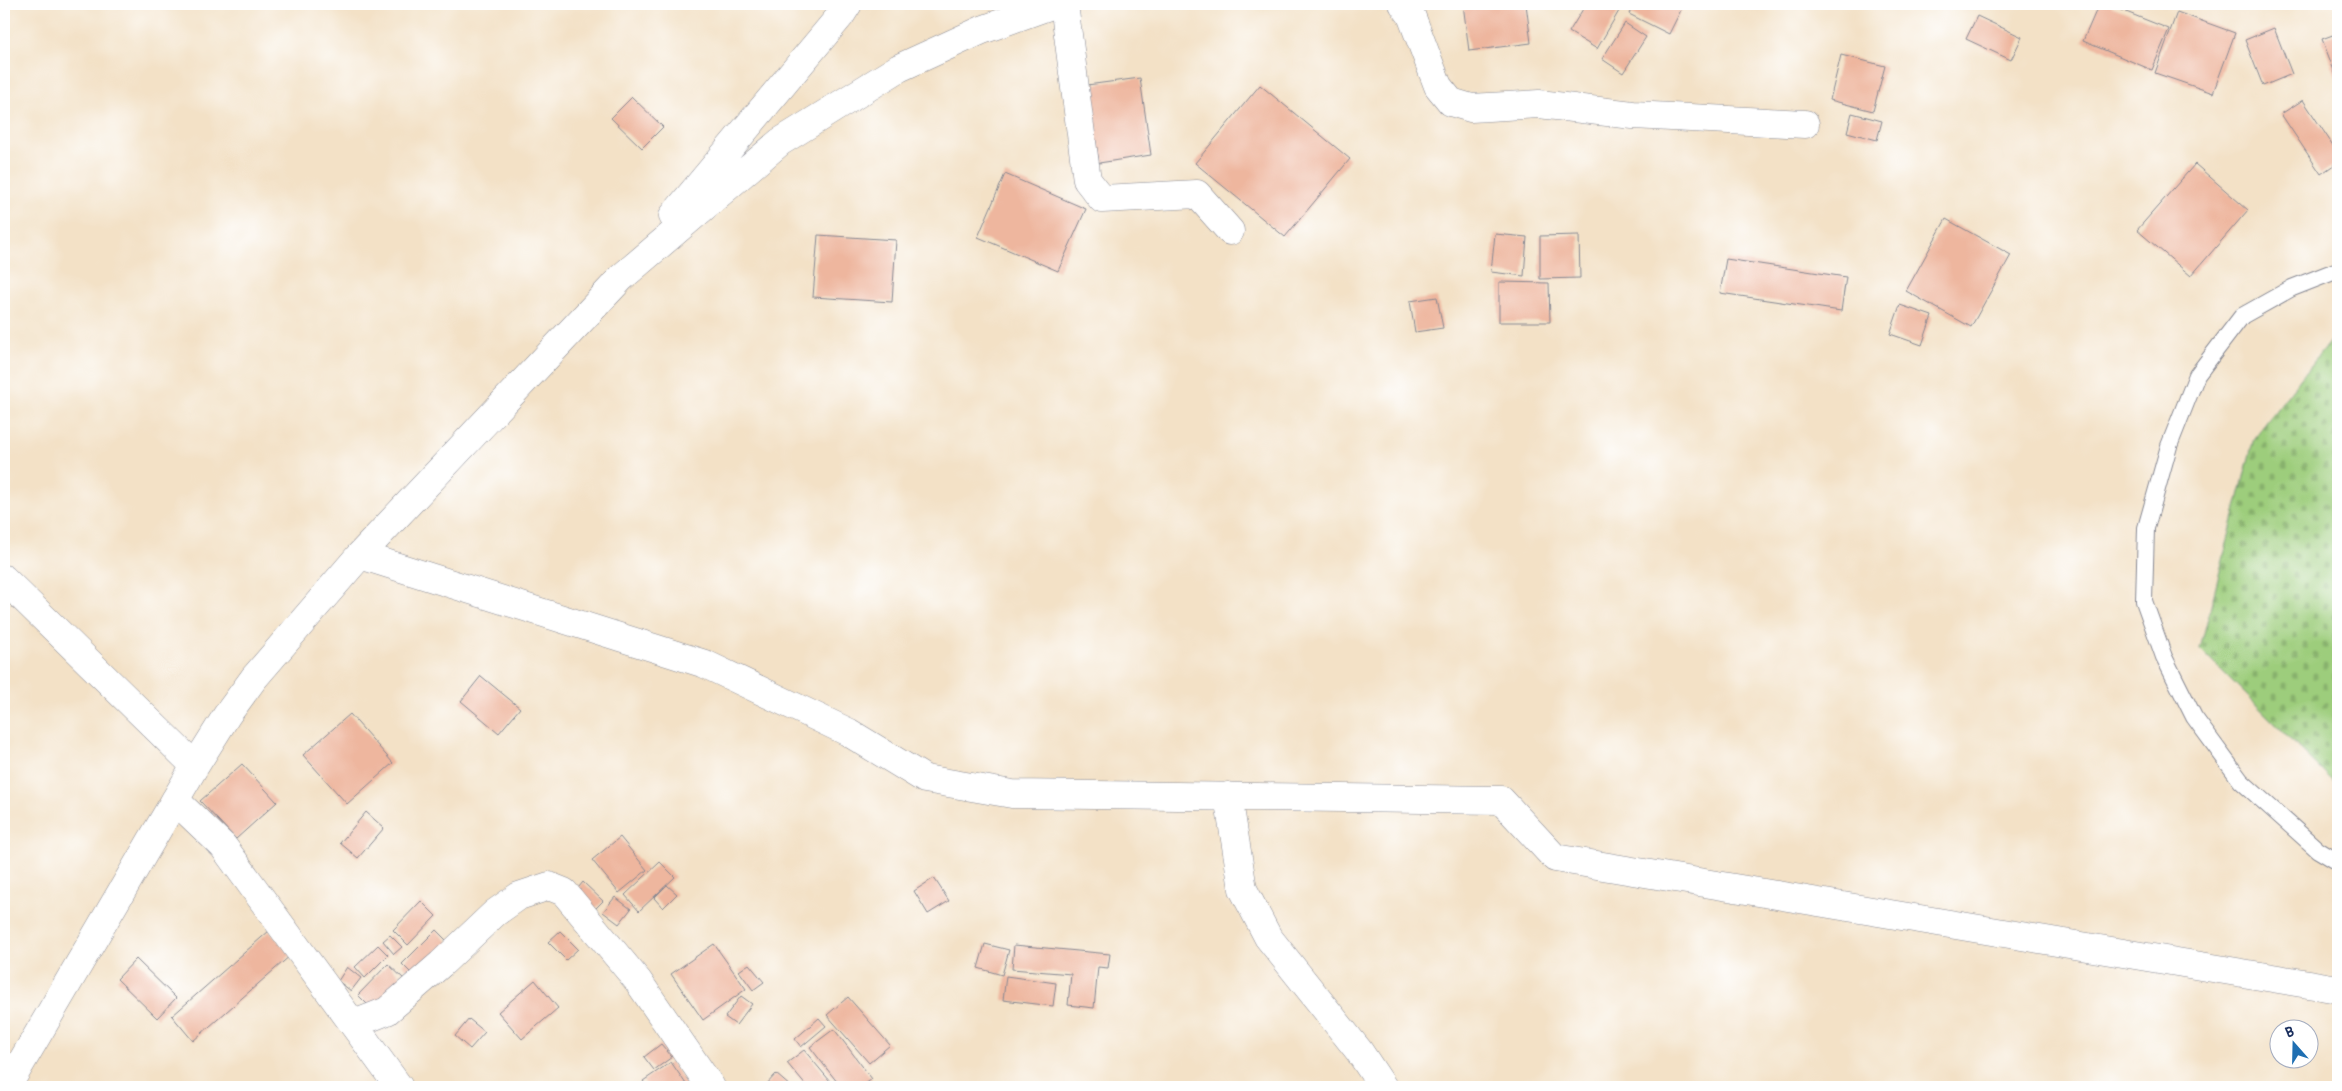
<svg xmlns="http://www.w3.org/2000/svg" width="2342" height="1091" viewBox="0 0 2342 1091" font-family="Pangolin,sans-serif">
  <defs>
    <pattern id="cemetery-stones" width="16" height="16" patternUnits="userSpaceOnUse" patternTransform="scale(1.25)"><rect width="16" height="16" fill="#9dcd7b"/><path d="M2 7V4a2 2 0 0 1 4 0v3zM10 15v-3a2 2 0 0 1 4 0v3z" fill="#87b06d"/></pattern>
  </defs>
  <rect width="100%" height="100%" fill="#fff"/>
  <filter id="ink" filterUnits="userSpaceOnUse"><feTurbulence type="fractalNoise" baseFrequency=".02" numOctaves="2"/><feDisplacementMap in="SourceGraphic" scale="10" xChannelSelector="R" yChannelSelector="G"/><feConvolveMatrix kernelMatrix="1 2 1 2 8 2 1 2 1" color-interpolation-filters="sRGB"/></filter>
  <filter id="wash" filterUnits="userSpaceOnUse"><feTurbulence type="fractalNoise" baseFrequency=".0096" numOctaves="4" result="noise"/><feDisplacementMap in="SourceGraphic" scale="20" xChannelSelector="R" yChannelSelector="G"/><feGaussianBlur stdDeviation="1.12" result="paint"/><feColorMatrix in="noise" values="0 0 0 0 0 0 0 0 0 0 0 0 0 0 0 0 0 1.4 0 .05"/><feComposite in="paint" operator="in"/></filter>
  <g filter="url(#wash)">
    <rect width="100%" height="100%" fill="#f3e1c6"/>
    <path fill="url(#cemetery-stones)" stroke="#5c7e6c" d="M 2338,331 L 2338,786 L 2200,649 L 2254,438 Z"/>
    <g id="blocks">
      <path fill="#eeb69e" d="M 1463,4 L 1526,4 L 1531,43 L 1469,51 Z
        M 1586,4 L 1623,4 L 1597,49 L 1569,32 Z
        M 1634,4 L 1684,4 L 1669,34 L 1629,14 Z
        M 2099,4 L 2106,4 L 2169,29 L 2152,70 L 2083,41 Z
        M 2177,12 L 2235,33 L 2213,93 L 2155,73 Z
        M 1977,16 L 2022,37 L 2011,60 L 1966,39 Z
        M 1625,23 L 1646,37 L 1623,73 L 1602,59 Z
        M 2274,28 L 2292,74 L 2263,86 L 2245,40 Z
        M 2338,33 L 2338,81 L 2322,39 Z
        M 1841,55 L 1885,66 L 1873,111 L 1830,100 Z
        M 1140,78 L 1151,155 L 1099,163 L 1087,85 Z
        M 1260,85 L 1350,159 L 1285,237 L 1195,163 Z
        M 632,97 L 663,127 L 642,148 L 611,118 Z
        M 2303,100 L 2338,153 L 2338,162 L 2321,174 L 2281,114 Z
        M 1852,113 L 1882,121 L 1877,140 L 1847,132 Z
        M 2195,164 L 2248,210 L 2191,276 L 2137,230 Z
        M 1005,174 L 1086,209 L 1058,271 L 978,237 Z
        M 1946,219 L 2011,255 L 1971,327 L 1906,291 Z
        M 1495,234 L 1527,237 L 1524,276 L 1491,272 Z
        M 818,235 L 896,240 L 892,302 L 813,297 Z
        M 1579,235 L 1580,278 L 1540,279 L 1540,236 Z
        M 1726,259 L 1846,277 L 1841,311 L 1720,293 Z
        M 1499,282 L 1549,283 L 1550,322 L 1499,322 Z
        M 1437,297 L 1443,328 L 1415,332 L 1410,301 Z
        M 1900,305 L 1932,316 L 1922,345 L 1890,334 Z
        M 481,676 L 520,708 L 499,733 L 461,701 Z
        M 350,714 L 393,763 L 347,804 L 303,755 Z
        M 242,764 L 277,802 L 236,839 L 200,801 Z
        M 366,812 L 384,828 L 358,858 L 340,843 Z
        M 620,837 L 647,870 L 619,893 L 592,860 Z
        M 660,862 L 675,877 L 639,911 L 625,895 Z
        M 934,878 L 949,901 L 928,914 L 914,891 Z
        M 583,882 L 603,901 L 594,910 L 574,893 Z
        M 667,885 L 677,894 L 663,908 L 654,898 Z
        M 615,897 L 631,909 L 619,924 L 603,912 Z
        M 421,901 L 436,916 L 408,945 L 393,930 Z
        M 436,930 L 452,946 L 418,980 L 402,964 Z
        M 269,931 L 291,955 L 193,1041 L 172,1016 Z
        M 560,931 L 578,949 L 566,960 L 548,942 Z
        M 390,935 L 402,947 L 394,954 L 383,941 Z
        M 714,944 L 746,989 L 703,1020 L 671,974 Z
        M 985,944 L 1009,950 L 1002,975 L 978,968 Z
        M 378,945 L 388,955 L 365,978 L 355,967 Z
        M 1014,945 L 1110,954 L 1108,968 L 1098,967 L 1094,1008 L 1068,1005 L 1071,974 L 1012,969 Z
        M 136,959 L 176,998 L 157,1018 L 117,979 Z
        M 388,964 L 404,979 L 373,1010 L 358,995 Z
        M 749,964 L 764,982 L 753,990 L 739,971 Z
        M 347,967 L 361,978 L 351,991 L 338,981 Z
        M 1006,976 L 1056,983 L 1053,1006 L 1003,1000 Z
        M 535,980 L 558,1008 L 522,1039 L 498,1012 Z
        M 741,996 L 752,1004 L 736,1025 L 725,1017 Z
        M 848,997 L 890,1045 L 869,1063 L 827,1015 Z
        M 819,1018 L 826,1026 L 801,1047 L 795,1039 Z
        M 469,1019 L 485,1032 L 470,1049 L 455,1036 Z
        M 834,1029 L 872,1079 L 861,1087 L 841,1087 L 810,1047 Z
        M 661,1044 L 672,1057 L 654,1070 L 644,1057 Z
        M 804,1050 L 835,1087 L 807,1087 L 787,1063 Z
        M 671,1062 L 688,1087 L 647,1087 L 643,1081 Z
        M 776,1074 L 791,1087 L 764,1087 Z"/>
    </g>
  </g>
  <g filter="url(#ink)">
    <use href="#blocks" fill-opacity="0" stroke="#878892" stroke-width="1"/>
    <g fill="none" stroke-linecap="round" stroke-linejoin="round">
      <g stroke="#878892" stroke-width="18">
        <path id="service" d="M 2338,270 L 2292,288 L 2242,316 L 2197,375 L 2169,446 L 2146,528 L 2144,601 L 2164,657 L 2194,717 L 2241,781 L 2318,850 L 2338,862"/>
      </g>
      <g stroke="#878892" stroke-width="29">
        <path id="minor" d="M 1064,4 L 1087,180 L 1102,199 L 1197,194 L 1230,231
          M 1403,4 L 1411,15 L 1438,86 L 1451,102 L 1471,108 L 1539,104 L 1633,115 L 1805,124
          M 673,216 L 841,15 L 848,4
          M 360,555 L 705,664 L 848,732 L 925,779 L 1012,794 L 1501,800 L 1555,858 L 2338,989
          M 4,579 L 195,766
          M 1228,796 L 1243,889 L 1268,937 L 1359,1051 L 1383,1087
          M 175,800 L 223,846 L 399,1087
          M 354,1024 L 387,1011 L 441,964 L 495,913 L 519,896 L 549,886 L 564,892 L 638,981 L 711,1087
          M 5,1087 L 14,1075 L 195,766 L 227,715 L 254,678 L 360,555 L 622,277 L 780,142 L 899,68 L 982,30 L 1054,4"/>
      </g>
      <use href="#service" stroke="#fff" stroke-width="16"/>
      <use href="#minor" stroke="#fff" stroke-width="28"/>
    </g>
  </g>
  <rect width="2342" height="1091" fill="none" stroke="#fff" stroke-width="20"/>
  <g transform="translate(2294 1044) rotate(340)"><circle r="24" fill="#ffffff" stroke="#a4acbf"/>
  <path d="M0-4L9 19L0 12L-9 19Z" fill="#1f6fb2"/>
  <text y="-8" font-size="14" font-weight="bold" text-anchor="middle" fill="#1b2f5e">B</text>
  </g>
</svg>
